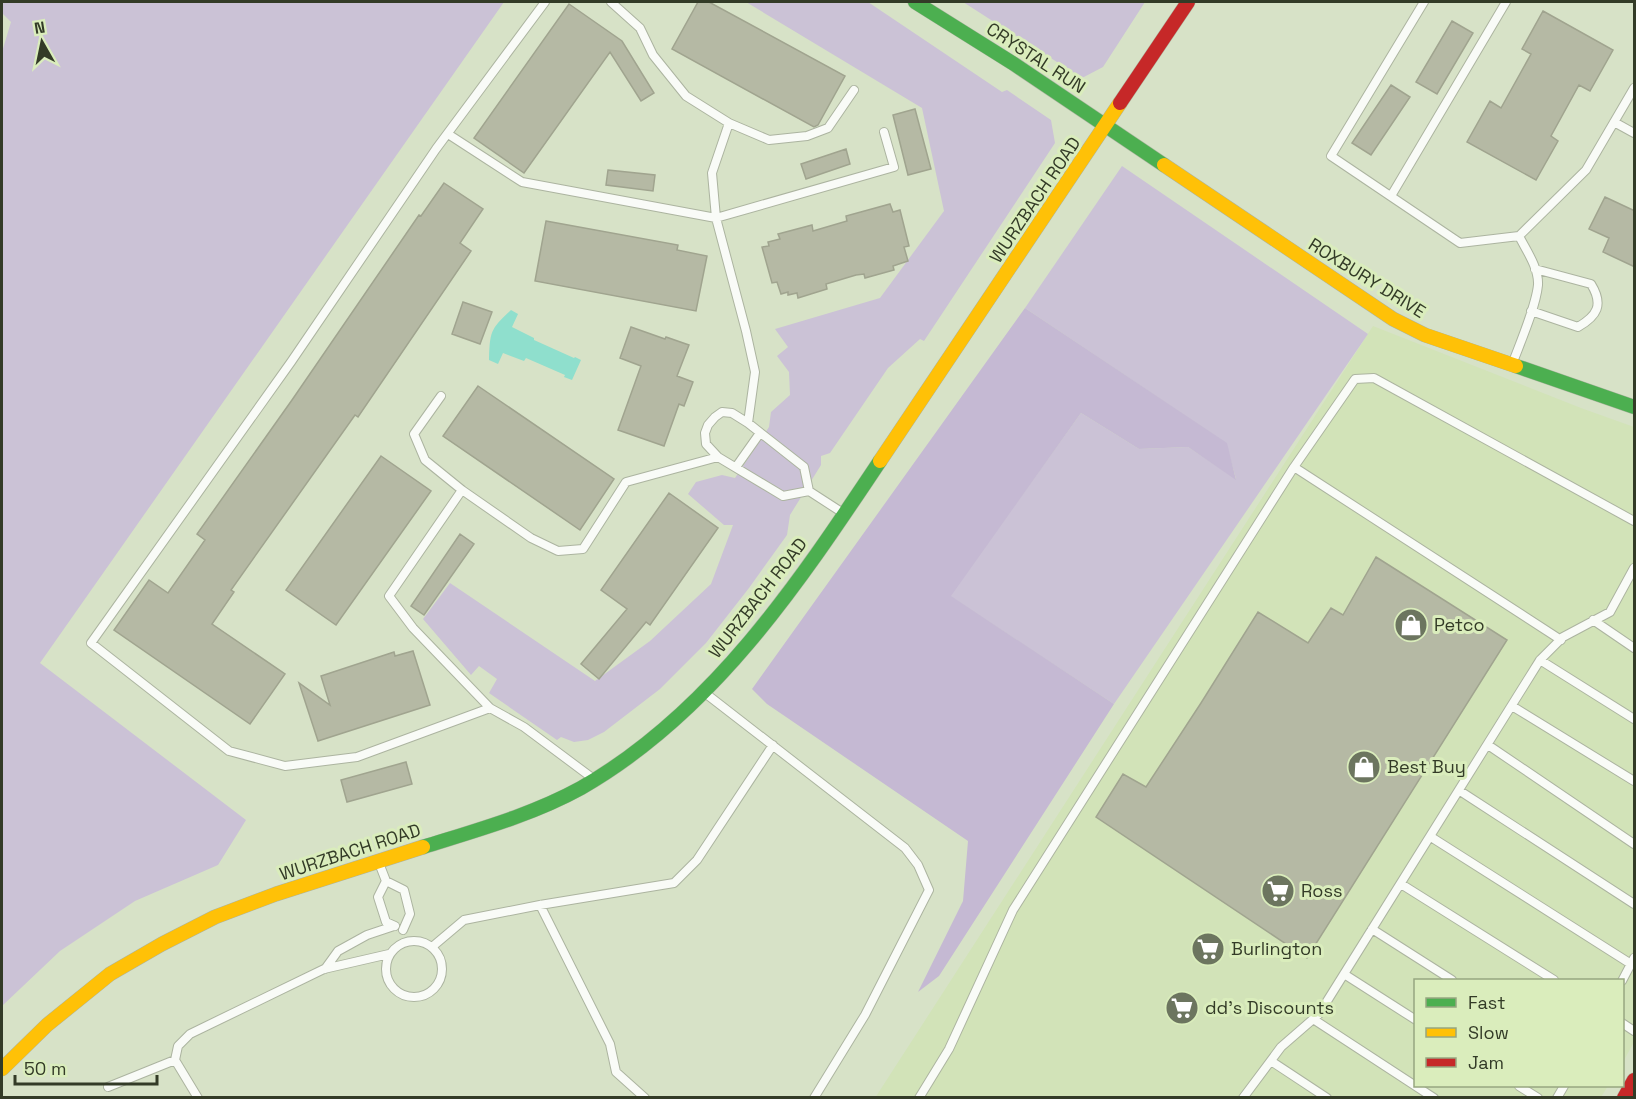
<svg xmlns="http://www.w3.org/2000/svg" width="1636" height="1099" viewBox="0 0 1636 1099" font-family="'Space Grotesk',sans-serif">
  <rect width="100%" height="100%" fill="#d7e2c7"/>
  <path fill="#d2e3b8" d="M 1373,326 L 1581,408 L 1634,427 L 1634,1042 L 1623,1062 L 1622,980 L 1416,980 L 1416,1086 L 1608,1086 L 1601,1097 L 875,1098 Z"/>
  <path fill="#cbc2d6" d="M 2,2 L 504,2 L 40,663 L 246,820 L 218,865 L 135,901 L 60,951 L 2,1006 L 2,52 L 11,22 L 2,13 Z
    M 746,2 L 868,2 L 1002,92 L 1007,90 L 1051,120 L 1055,143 L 924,341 L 920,339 L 888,368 L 830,453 L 821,456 L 821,465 L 790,515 L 787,535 L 749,588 L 706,643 L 660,689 L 604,732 L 588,740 L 574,742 L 561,737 L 557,740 L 489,693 L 497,679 L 479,666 L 471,675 L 423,619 L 450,583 L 595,681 L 650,641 L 711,584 L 733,525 L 724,525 L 688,494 L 696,482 L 722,475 L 735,478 L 769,427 L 771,412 L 790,395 L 789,372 L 777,356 L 788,347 L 775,329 L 880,298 L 944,211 L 922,108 Z
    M 963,2 L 1145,2 L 1103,67 L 1082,78 Z
    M 1122,166 L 1368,334 L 1114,704 L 950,596 L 1081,413 L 1139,449 L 1188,447 L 1236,479 L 1226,443 L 1025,308 Z"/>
  <path fill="#c5b9d3" d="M 1025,308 L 1227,443 L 1236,480 L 1188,447 L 1139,449 L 1081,413 L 951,596 L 1114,704 L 939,976 L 918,992 L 963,901 L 968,841 L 767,704 L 752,689 Z"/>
  <path fill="#8fdfcd" d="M 511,310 L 518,314 L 512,327 L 534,338 L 534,340 L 574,358 L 575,357 L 581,360 L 572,380 L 564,377 L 565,375 L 526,358 L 524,361 L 503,353 L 498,364 L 489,360 C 490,332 490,329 511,310 Z"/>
  <path fill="#b5b9a4" stroke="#a0a48f" stroke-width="1.5" d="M 698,2 L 709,2 L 845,76 L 818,125 L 814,127 L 672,49 Z
    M 569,4 L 622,41 L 654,93 L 641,101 L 610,52 L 524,173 L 474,138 Z
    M 1543,11 L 1613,50 L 1590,91 L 1579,85 L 1551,136 L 1558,141 L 1536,180 L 1467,142 L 1490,101 L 1501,108 L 1531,54 L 1522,49 Z
    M 1452,21 L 1473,33 L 1437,94 L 1416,82 Z
    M 1391,85 L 1410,97 L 1371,155 L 1352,143 Z
    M 915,109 L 931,169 L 908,175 L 893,115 Z
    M 846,149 L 850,164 L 806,179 L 801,164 Z
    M 608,170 L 655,175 L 653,191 L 606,185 Z
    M 444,183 L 483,209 L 460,243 L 471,251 L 358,417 L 355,415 L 231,590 L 234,592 L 212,624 L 285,674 L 250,724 L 114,630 L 149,580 L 168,593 L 205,540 L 197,534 L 292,400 L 419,215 L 421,216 Z
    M 1605,197 L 1635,211 L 1635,267 L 1603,252 L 1609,238 L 1589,229 Z
    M 890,204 L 893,212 L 900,210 L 909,246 L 904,247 L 908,261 L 893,266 L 894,270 L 865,278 L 864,274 L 856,275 L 826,284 L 827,289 L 798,298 L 797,293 L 788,295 L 788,292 L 781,294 L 777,282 L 772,283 L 762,247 L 769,246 L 768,242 L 780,239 L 778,234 L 812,225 L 813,231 L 847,221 L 846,216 Z
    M 546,221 L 678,245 L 677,250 L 707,256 L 696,311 L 535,281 Z
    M 463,302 L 492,312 L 480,344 L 452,334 Z
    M 631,327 L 665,339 L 666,337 L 689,345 L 677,376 L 693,382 L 684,406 L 679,404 L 664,446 L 618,430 L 641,366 L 620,358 Z
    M 478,386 L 614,479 L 580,530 L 443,436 Z
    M 381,456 L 431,491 L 336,625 L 286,590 Z
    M 669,493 L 718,528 L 650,625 L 646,622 L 599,679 L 581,664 L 627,609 L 601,590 Z
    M 460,534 L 474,544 L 424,615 L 411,606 Z
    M 1376,557 L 1507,640 L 1307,958 L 1096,817 L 1123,774 L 1146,787 L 1201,703 L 1258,612 L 1308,643 L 1331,608 L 1343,615 Z
    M 413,651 L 430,705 L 318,741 L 299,683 L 330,705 L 321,676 L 394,652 L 395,656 Z
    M 406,762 L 412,784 L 347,802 L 341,780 Z"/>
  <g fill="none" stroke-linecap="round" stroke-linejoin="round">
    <g stroke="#acb4a0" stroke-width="10">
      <path id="lane" d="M 611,2 L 640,28 L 653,55 L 686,96 L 729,123 L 712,173 L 716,218 L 746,331 L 755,372 L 748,423
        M 1424,2 L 1331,156 L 1460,243 L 1519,236
        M 1614,122 L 1634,133
        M 729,123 L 769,140 L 807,136 L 828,128 L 854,90
        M 448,134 L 522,182 L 716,218 L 894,167 L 884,132
        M 1391,196 L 1506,2
        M 1531,311 L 1578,327 C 1597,316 1604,305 1591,284 L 1535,269
        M 1513,362 C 1521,341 1536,306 1538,285 C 1539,268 1526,250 1519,236 L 1586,170 L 1634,88
        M 441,396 L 414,434 L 425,460 L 462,490
        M 736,467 L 760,433
        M 809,491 L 804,467 L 748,423 L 732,413 L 722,412 L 715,417 L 708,425 L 705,433 L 706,444 L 718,457 L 783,496 L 809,491 L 843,513
        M 1593,620 L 1634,648
        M 1561,640 L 1294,467 L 1355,379 L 1374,378 L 1634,521
        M 1540,660 L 1634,719
        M 705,693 L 905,848 L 918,865 L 929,890 L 865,1015 L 814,1098
        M 1512,706 L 1634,781
        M 490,708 L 357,757 L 285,766 L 229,751 L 91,643 L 291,362 L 436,149 L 545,2
        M 1488,745 L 1634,844
        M 591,777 L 524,727 L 490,708 L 413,628 L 389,596 L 462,490 L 531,538 L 558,551 L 583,549 L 626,482 L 718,457
        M 1460,791 L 1634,904
        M 1431,837 L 1631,964
        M 379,863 L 386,881 L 404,890 L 410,914 L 403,930
        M 386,881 L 378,897 L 386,922 L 395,926
        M 1401,884 L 1554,980
        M 540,905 L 610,1044 L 616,1072 L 645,1098
        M 1372,929 L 1452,980
        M386 969a28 28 0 1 1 56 0a28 28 0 1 1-56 0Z
        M 432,947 L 464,920 L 540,905 L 674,883 L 697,860 L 773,745
        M 325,969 L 338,951 L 367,935 L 394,926
        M 1344,974 L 1416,1020
        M 1622,981 L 1634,958
        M 1313,1019 L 1434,1098
        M 1622,1023 L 1634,1031
        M 1271,1061 L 1327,1098
        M 1519,1086 L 1538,1098
        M 108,1087 L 175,1060
        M 198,1098 L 175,1060 L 178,1046 L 190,1034 L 324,969 L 389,954
        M 919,1098 L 949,1049 L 1013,910 L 1294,467
        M 1243,1098 L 1281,1047 L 1319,1014 L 1540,660 L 1563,637 L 1610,612 L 1634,568
        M 1557,1098 L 1564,1086"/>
    </g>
    <g stroke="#acb4a0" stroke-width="15">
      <path id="fast" d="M 915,2 L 1014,64 L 1164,165
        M 1516,366 L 1634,407
        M 423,847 C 477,830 532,815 581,788 C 712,713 798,584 880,461"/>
    </g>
    <g stroke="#acb4a0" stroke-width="15">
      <path id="slow" d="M 1164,165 L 1393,319 L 1425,335 L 1516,366
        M 880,461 L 1120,103
        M 2,1069 L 47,1025 L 110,974 L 162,944 L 215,917 L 276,894 L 423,847"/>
    </g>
    <g stroke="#acb4a0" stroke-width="15">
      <path id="jam" d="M 1120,103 L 1188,2
        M 1624,1098 L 1634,1080"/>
    </g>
    <use href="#lane" stroke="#f9fbf7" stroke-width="8"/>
    <use href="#fast" stroke="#4caf50" stroke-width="14"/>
    <use href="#slow" stroke="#ffc107" stroke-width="14"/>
    <use href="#jam" stroke="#c62828" stroke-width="14"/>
  </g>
  <defs>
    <g id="shop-disc" transform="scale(1.725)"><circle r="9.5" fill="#6c755f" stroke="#daedbc"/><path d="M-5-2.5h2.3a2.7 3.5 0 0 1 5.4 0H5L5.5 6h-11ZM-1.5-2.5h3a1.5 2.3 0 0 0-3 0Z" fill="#fff"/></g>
    <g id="supermarket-disc" transform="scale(1.725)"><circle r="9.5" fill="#6c755f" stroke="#daedbc"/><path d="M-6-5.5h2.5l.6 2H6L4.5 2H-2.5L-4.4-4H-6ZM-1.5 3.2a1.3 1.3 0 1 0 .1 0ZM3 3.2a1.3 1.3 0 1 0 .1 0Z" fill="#fff"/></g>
  </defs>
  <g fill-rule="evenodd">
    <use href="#shop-disc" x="1411" y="625"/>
    <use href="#shop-disc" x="1364" y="767"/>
    <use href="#supermarket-disc" x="1278" y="891"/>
    <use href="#supermarket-disc" x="1208" y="949"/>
    <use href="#supermarket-disc" x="1182" y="1008"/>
  </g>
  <g text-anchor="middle" stroke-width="6" stroke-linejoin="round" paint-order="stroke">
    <g font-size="18" fill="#333b27" stroke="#daedbc">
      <text transform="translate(1036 58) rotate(33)" y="6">CRYSTAL RUN</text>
      <text transform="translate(1035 200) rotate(-56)" y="6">WURZBACH ROAD</text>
      <text transform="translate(1367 278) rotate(32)" y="6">ROXBURY DRIVE</text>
      <text transform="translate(758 598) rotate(-52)" y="6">WURZBACH ROAD</text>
      <text transform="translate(350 852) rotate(-18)" y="6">WURZBACH ROAD</text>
    </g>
    <g font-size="18" fill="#333b27" stroke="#daedbc" text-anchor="start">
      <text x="1434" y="631">Petco</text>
      <text x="1387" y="773">Best Buy</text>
      <text x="1301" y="897">Ross</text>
      <text x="1231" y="955">Burlington</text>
      <text x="1205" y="1014">dd's Discounts</text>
    </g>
  </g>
  <rect width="1636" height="1099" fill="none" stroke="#333b27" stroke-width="6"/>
  <rect x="1414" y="979" width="210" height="108" fill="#daedbc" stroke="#97a680" stroke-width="1.5"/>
  <rect x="1426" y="998" width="30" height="9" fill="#4caf50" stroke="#97a680" stroke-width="1.5"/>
  <text x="1468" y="1009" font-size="18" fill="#333b27">Fast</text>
  <rect x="1426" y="1028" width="30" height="9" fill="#ffc107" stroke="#97a680" stroke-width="1.5"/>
  <text x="1468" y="1039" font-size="18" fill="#333b27">Slow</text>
  <rect x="1426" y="1058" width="30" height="9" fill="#c62828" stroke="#97a680" stroke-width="1.5"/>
  <text x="1468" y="1069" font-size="18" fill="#333b27">Jam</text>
  <g transform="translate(42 42) rotate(351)" stroke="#daedbc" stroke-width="4.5" paint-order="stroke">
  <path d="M0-4.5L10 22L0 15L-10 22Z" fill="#333b27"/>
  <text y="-9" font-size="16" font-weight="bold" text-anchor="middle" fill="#333b27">N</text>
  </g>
  <path d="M15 1075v9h142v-9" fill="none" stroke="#333b27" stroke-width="3"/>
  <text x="24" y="1075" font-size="18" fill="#333b27" stroke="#daedbc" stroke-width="4.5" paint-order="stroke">50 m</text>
</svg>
